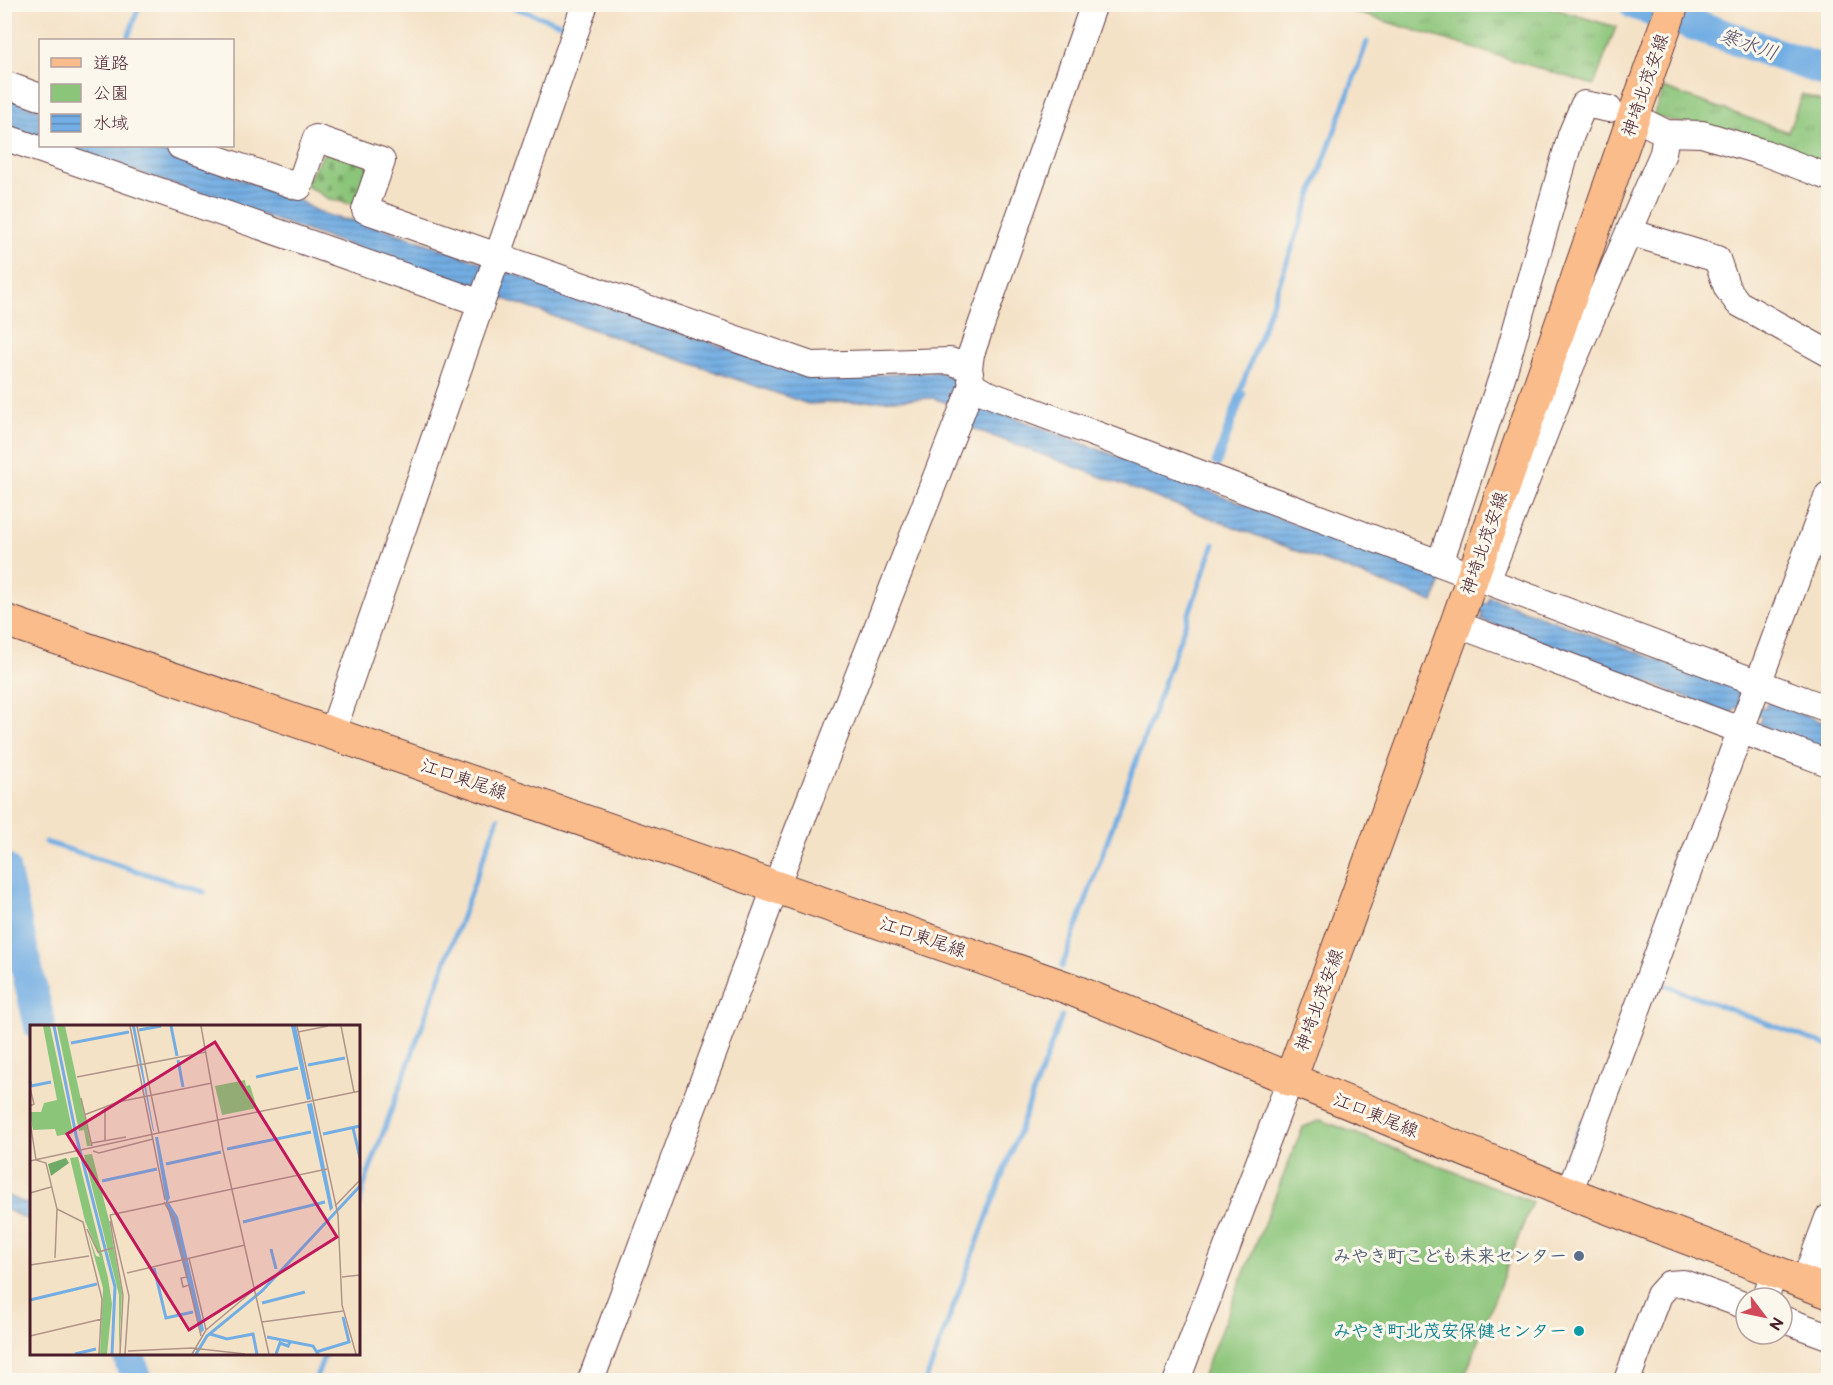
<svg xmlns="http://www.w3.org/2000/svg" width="1833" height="1385" viewBox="0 0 1833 1385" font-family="'Balsamiq Sans','Klee One',sans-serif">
  <defs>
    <pattern id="grass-tufts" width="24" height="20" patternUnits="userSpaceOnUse" patternTransform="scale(1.5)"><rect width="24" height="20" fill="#8bc579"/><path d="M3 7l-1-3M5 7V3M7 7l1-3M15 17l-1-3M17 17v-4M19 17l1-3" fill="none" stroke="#749f63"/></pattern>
    <pattern id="cemetery-stones" width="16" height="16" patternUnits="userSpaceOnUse" patternTransform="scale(1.5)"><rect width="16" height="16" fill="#8bc579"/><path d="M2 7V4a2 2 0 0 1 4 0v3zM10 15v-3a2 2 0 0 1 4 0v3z" fill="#749f63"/></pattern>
    <pattern id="water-rules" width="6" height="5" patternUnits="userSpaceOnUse" patternTransform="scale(1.5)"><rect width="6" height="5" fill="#72ade3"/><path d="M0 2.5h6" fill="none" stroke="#608cb8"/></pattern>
  </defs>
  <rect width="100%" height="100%" fill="#fbf7ec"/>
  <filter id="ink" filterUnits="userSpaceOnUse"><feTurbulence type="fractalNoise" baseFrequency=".0167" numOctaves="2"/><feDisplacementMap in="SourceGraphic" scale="12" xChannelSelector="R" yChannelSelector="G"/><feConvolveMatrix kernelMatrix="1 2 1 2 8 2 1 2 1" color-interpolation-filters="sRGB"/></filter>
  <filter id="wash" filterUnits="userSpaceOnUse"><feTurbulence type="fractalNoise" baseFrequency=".008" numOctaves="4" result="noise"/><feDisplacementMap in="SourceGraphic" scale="24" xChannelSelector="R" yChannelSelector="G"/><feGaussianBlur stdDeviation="1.35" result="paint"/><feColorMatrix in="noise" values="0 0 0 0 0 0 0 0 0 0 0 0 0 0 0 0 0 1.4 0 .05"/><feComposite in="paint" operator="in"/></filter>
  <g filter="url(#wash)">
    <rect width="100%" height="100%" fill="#f4e2c7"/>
    <path fill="url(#grass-tufts)" stroke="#6a7252" stroke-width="1.5" d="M 1332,5 L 1541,5 L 1616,27 L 1594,85 Z
      M 1663,88 L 1788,132 L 1802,94 L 1828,104 L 1828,169 L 1758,142 L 1653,116 Z"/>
    <path fill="url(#cemetery-stones)" stroke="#6a7252" stroke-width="1.5" d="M 327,148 L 368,164 L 361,206 L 329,199 L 305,185 Z"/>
    <path fill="#8bc579" stroke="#6a7252" stroke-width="1.5" d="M 1321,1120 L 1532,1202 L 1463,1380 L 1203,1380 L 1202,1377 L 1303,1127 Z"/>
    <path fill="url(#water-rules)" stroke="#5e6687" stroke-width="1.5" d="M 5,97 L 40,110 L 40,138 L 5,126 Z
      M 62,146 L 144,146 L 298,199 C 311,211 340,222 359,220 L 813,378 L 938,372 L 960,379 L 957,386 L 978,404 L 1442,579 L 1433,602 L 969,427 L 954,397 L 951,404 L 933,398 L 808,404 Z
      M 1489,597 L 1741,691 L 1738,699 L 1765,709 L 1768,702 L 1828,724 L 1828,751 L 1759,725 L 1762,717 L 1735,707 L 1732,714 L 1481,620 L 1483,613 L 1477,611 L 1481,602 L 1487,604 Z
      M 4,1194 L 31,1206 L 31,1221 L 5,1209 Z"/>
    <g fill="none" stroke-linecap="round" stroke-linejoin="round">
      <path stroke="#72ade3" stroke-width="5" d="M 503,4 L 567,26
        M 127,40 L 140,4
        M 1214,463 L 1367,42
        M 1218,466 L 1244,393
        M 45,842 L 204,892
        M 1062,967 L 1214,544
        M 1659,983 L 1828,1046
        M 1566,1163 L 1582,1122
        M 358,1211 L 363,1188 L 498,818
        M 315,1380 L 325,1354
        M 926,1380 L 1062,1016"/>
      <path stroke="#72ade3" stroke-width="32" d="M 1635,4 L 1828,72
        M 4,869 L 40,1026
        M 128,1354 L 137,1380"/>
    </g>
  </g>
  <g filter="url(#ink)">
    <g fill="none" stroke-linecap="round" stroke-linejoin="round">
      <g stroke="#643c42" stroke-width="28">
        <path id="minor" d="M 4,84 L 40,97
          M 1646,123 L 1666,133 L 1702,134 L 1765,153 L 1828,177
          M 4,137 L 481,303
          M 180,146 L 299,187 L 316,138 L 382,161 L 365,210 L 811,365 L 950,361 L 969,368
          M 1629,232 L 1717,259 L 1727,288 L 1738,303 L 1828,353
          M 972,385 L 983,392 L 1828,709
          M 1440,563 L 1504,371 L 1571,135 L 1584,104 L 1609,109
          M 1487,581 L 1571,366 L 1663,153 L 1666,133
          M 1456,624 L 1828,763
          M 332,733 L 585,4
          M 1569,1193 L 1828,495
          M 1804,1283 L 1828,1218
          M 1765,1298 L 1775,1272
          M 1782,1319 L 1828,1336
          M 591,1380 L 776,886 L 972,385 L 969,368 L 971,354 L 1094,4
          M 1177,1380 L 1290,1080
          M 1627,1380 L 1659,1295 L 1669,1284 L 1683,1283 L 1746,1306"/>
      </g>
      <g stroke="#643c42" stroke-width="34">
        <path id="major" d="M 4,620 L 1068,988 L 1569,1193 L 1828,1292
          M 1290,1080 L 1456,624 L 1673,4"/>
      </g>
      <use href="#minor" stroke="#fff" stroke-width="26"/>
      <use href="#major" stroke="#fabc8b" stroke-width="32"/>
    </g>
  </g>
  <circle fill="#5c6f8a" stroke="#fbf7ec" stroke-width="2" cx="1579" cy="1256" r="6"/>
  <circle fill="#0f9aa8" stroke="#fbf7ec" stroke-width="2" cx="1579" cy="1331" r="6"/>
  <g text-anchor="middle" stroke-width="6" stroke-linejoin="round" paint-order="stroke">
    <g font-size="18" fill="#4a1f2b" stroke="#fbf7ec">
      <text transform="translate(1645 85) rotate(-71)" y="6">神埼北茂安線</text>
      <text transform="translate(1484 543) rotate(-71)" y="6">神埼北茂安線</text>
      <text transform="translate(464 779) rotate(19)" y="6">江口東尾線</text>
      <text transform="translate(923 937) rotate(19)" y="6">江口東尾線</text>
      <text transform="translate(1319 1000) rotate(-70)" y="6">神埼北茂安線</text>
      <text transform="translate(1376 1115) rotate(22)" y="6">江口東尾線</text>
    </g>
    <g font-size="18" font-weight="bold" fill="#4e5e75" stroke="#fbf7ec" text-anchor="end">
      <text x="1567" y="1262">みやき町こども未来センター</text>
    </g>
    <g font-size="18" font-weight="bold" fill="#0d838f" stroke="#fbf7ec" text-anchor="end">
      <text x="1567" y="1337">みやき町北茂安保健センター</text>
    </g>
    <g font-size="20" font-style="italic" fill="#58516b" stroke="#fbf7ec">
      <text transform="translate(1749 44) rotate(19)" y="7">寒水川</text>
    </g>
  </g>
  <g transform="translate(30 1025)">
    <rect width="330" height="330" fill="#f4e2c7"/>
    <path d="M 13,1 L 20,1 L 43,108 L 27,111 L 25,104 L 3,105 L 0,91 L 0,87 L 11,87 L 14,78 L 27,75 ZM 27,1 L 35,1 L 61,121 L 57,121 L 54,105 L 49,106 ZM 62,129 L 79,195 L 92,268 L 89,329 L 89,270 L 54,130 ZM 48,132 L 78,253 L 82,279 L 77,329 L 70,329 L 73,263 L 58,209 L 66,231 L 70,232 L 55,196 L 40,133 Z" fill="#8bc579"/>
    <path d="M 36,133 L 39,138 L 21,151 L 18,139 Z" fill="#70aa69"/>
    <path d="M 215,55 L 216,61 L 220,60 L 227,83 L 192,90 L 185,61 Z" fill="#8bc579"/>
    <path d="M 102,1 L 105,1 L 124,106 L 123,106 ZM 261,1 L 266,1 L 281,74 L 277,75 ZM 282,78 L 303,183 L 300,186 L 277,79 ZM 125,112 L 128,112 L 140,173 L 138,176 L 148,192 L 174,305 L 171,308 L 136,177 Z" fill="#72ade3"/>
    <path fill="none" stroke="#72ade3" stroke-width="3" d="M 24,1 L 46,110 L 85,262 L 82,329M 141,1 L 147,31M 109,5 L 131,1M 41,18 L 99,7M 148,35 L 153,62M 278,40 L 315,33M 226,52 L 268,43M 0,56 L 1,61 L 21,57M 323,103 L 330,133M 293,109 L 330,101M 197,124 L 281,107M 136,139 L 191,127M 72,156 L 127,144M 213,197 L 295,177M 241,224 L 246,244M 124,243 L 136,293 L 163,287M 0,275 L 67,259M 232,278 L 275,267M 180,309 L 197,314 L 223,309 L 227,329M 237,312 L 283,321 L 288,329M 286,327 L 319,317 L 313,292M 45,329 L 66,324M 166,329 L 177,311 L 232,266 L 330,161M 246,329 L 250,318 L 258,321 L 260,317"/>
    <path fill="none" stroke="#b09489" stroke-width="1.5" d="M 100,1 L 135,175M 107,1 L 129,108M 171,1 L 193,125 L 239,329M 267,1 L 308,190 L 312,280 L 326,329M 311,1 L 324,67M 268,7 L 298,1M 47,52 L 176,27M 0,63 L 4,79 L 0,81M 51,73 L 62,121M 75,83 L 75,115M 54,90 L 88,77 L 182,58M 188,95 L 330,66M 0,96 L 6,135 L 16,138 L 27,184 L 25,233M 62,118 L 96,112M 63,126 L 69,128 L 123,114M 0,136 L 188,95M 0,168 L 21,162M 134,177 L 144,194 L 157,252 L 151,253 L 153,262 L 159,260 L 171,311M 305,181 L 330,155M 27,184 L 53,197 L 72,274 L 69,329M 80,190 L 297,144M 80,190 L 99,271 L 95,329M 80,196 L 93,270 L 90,329M 57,204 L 68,227 L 83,223M 159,233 L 176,305M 0,240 L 59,231M 97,248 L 215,220M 312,252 L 330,250M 232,297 L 313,286M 0,311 L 72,294M 98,326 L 162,323 L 215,329M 162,329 L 176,305 L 225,264"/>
    <path fill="#c2185b" fill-opacity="0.15" stroke="#c2185b" stroke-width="3" d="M 185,17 L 307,212 L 159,305 L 37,109 Z"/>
    <rect width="330" height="330" fill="none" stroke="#4a1f2b" stroke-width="3"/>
  </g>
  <rect width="1833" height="1385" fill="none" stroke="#fbf7ec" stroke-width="24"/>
  <rect x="39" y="39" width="195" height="108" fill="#fbf7ec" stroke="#b4a19f" stroke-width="1.5"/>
  <rect x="51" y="58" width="30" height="9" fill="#fabc8b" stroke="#b4a19f" stroke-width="1.5"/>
  <text x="93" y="69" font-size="18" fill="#4a1f2b">道路</text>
  <rect x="51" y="84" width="30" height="18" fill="#8bc579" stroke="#b4a19f" stroke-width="1.5"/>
  <text x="93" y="99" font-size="18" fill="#4a1f2b">公園</text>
  <rect x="51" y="114" width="30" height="18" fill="url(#water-rules)" stroke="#b4a19f" stroke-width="1.5"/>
  <text x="93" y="129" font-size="18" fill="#4a1f2b">水域</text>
  <g transform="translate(1764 1316) rotate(122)"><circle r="28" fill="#fbf7ec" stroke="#b4a19f" stroke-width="1.5"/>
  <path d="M0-4.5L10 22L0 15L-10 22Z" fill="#d1495b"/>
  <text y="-9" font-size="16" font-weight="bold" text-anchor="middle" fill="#4a1f2b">N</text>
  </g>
</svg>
